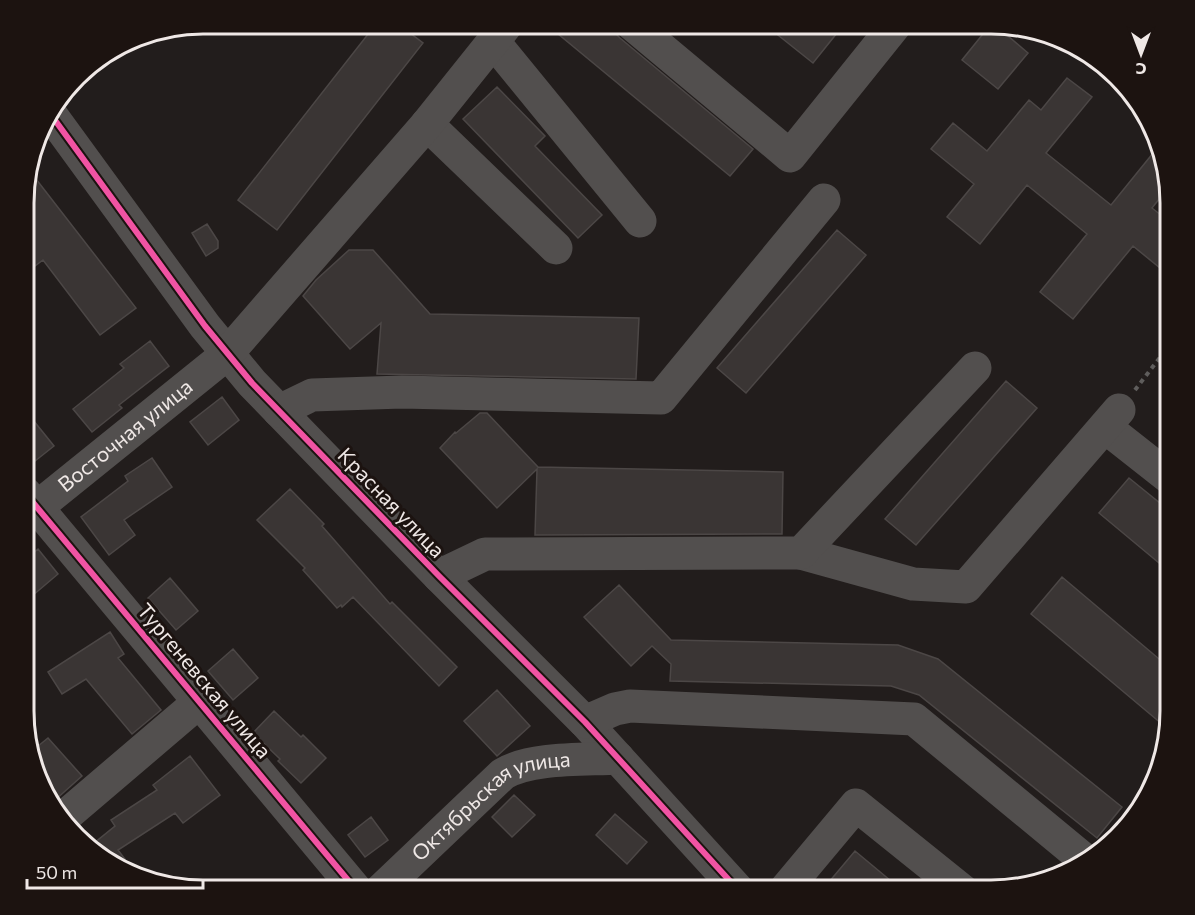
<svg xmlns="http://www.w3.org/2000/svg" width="1195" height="915" viewBox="0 0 1195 915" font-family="Commissioner,sans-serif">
  <rect width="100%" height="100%" fill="#221d1c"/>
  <path fill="#3a3534" stroke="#4c4746" stroke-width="1.5" d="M 376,24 L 398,24 L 423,43 L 277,230 L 238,200 Z
    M 546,24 L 606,24 L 620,38 L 753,149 L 730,176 Z
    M 764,24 L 826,24 L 837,33 L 813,63 Z
    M 991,24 L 994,24 L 1028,53 L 998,89 L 962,60 Z
    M 1067,78 L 1092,97 L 1046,153 L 1111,205 L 1158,147 L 1168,188 L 1152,208 L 1171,223 L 1171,277 L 1133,246 L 1073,319 L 1040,292 L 1087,234 L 1027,185 L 980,244 L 947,217 L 974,184 L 931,149 L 953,123 L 987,151 L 1029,100 L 1041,110 Z
    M 497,87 L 545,136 L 535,146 L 602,215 L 578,238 L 463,119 Z
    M 29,170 L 136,308 L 100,335 L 43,260 L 35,266 L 25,253 L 26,180 Z
    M 207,224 L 218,241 L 218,248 L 206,256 L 192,233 Z
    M 837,230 L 866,255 L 746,393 L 717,368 Z
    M 349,250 L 373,250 L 430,314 L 639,318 L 636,379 L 377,374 L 381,323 L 350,349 L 303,296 L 316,280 Z
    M 150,341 L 169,366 L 119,405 L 122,408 L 92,432 L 73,409 L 124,368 L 120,364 Z
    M 1006,381 L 1037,408 L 916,545 L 885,519 Z
    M 222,397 L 239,420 L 208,445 L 190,422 Z
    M 25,410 L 54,446 L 25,469 Z
    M 480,413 L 487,413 L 538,467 L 783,472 L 782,534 L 535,535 L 537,469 L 497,508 L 440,448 L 455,432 L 456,433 Z
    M 152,458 L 172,487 L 124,520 L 135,535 L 109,555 L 81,517 L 128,481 L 125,476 Z
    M 1129,478 L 1171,512 L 1171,573 L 1099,513 Z
    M 290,489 L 324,524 L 322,526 L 390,604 L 392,602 L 457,667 L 439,686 L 353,597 L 342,607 L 341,605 L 337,608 L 303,570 L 305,568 L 257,520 Z
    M 38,549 L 58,574 L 25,602 L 25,560 Z
    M 1062,577 L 1171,669 L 1169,730 L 1031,614 Z
    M 170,578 L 198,611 L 176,630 L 148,598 Z
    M 619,585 L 671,640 L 898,645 L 938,659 L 1122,807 L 1097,838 L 919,695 L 891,686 L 670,681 L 671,664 L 652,646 L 631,666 L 584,617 Z
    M 110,632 L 124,654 L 118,658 L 161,710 L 132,734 L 86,679 L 62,694 L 48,672 Z
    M 233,649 L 258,678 L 233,700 L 208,671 Z
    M 497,690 L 530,726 L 497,756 L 464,721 Z
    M 274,711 L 301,737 L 303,735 L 326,758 L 301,783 L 278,761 L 280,759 L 253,733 Z
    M 48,738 L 82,776 L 54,801 L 41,786 L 32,751 Z
    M 190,756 L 220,795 L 183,823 L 175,813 L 118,850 L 139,878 L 88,848 L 115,826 L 111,820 L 157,790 L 153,785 Z
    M 514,795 L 535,815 L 512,837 L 492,817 Z
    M 615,814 L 647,842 L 627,864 L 596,835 Z
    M 371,817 L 388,840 L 365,857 L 348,835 Z
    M 855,851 L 903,891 L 840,891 L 829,882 Z"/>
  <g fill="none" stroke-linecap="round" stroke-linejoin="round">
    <path stroke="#5f5d5c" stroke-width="4" stroke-dasharray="4.5 4.5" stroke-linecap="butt" d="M 1135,390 L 1171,343"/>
    <g stroke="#524f4e" stroke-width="33">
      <path d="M 632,24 L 790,156 L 896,24"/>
      <path d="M 493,41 L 640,221"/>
      <path d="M 49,112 L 205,326 L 252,383 L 439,576 L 585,722 L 739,891"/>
      <path d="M 427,124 L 556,248"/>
      <path d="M 279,411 L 312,395 L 402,392 L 661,398 L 824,200"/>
      <path d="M 1105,427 L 1171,479"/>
      <path d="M 25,493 L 357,891"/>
      <path id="s1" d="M 25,517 L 227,354 L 427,124 L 507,24"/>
      <path d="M 801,553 L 913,584 L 966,587 L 1119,410"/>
      <path d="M 439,576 L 485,554 L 801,553 L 975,368"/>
      <path d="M 585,722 L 615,709 L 630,706 L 914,719 L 1086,861"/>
      <path d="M 63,818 L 199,702"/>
      <path id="s2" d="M 380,891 L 503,774 C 531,757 585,760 618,758"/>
      <path d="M 784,891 L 856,805 L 963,891"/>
    </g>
    <g stroke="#1c1310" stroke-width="10">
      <path id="cycleway" d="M 49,112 L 205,326 L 252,383 L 439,576 L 585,722 L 739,891
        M 25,493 L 357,891"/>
    </g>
    <use href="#cycleway" stroke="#f153a3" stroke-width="6"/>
  </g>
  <g text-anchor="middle" stroke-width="6" stroke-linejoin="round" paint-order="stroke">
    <g font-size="21" fill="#efe8e6" stroke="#1c1310">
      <text dy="7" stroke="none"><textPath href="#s1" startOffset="129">Восточная улица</textPath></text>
      <text transform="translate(391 503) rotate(46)" y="7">Красная улица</text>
      <text transform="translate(204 681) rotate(50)" y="7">Тургеневская улица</text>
      <text dy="7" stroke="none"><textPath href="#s2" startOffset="144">Октябрьская улица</textPath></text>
    </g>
  </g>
  <path d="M0 0H1195V915H0ZM203 34H991A169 169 0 0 1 1160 203V711A169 169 0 0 1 991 880H203A169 169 0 0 1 34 711V203A169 169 0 0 1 203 34Z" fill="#1c1310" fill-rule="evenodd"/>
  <path fill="none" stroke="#efe8e6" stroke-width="3" d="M203 34H991A169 169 0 0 1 1160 203V711A169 169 0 0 1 991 880H203A169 169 0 0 1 34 711V203A169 169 0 0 1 203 34Z"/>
  <g transform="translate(1141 54) rotate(180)" stroke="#1c1310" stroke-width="4.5" paint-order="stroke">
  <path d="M0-4.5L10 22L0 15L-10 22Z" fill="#efe8e6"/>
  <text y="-9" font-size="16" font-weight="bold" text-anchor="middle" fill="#efe8e6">С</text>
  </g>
  <path d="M27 879v9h176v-9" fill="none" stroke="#efe8e6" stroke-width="3"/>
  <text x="36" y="879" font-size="18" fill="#efe8e6" stroke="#1c1310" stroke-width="4.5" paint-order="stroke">50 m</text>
</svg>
